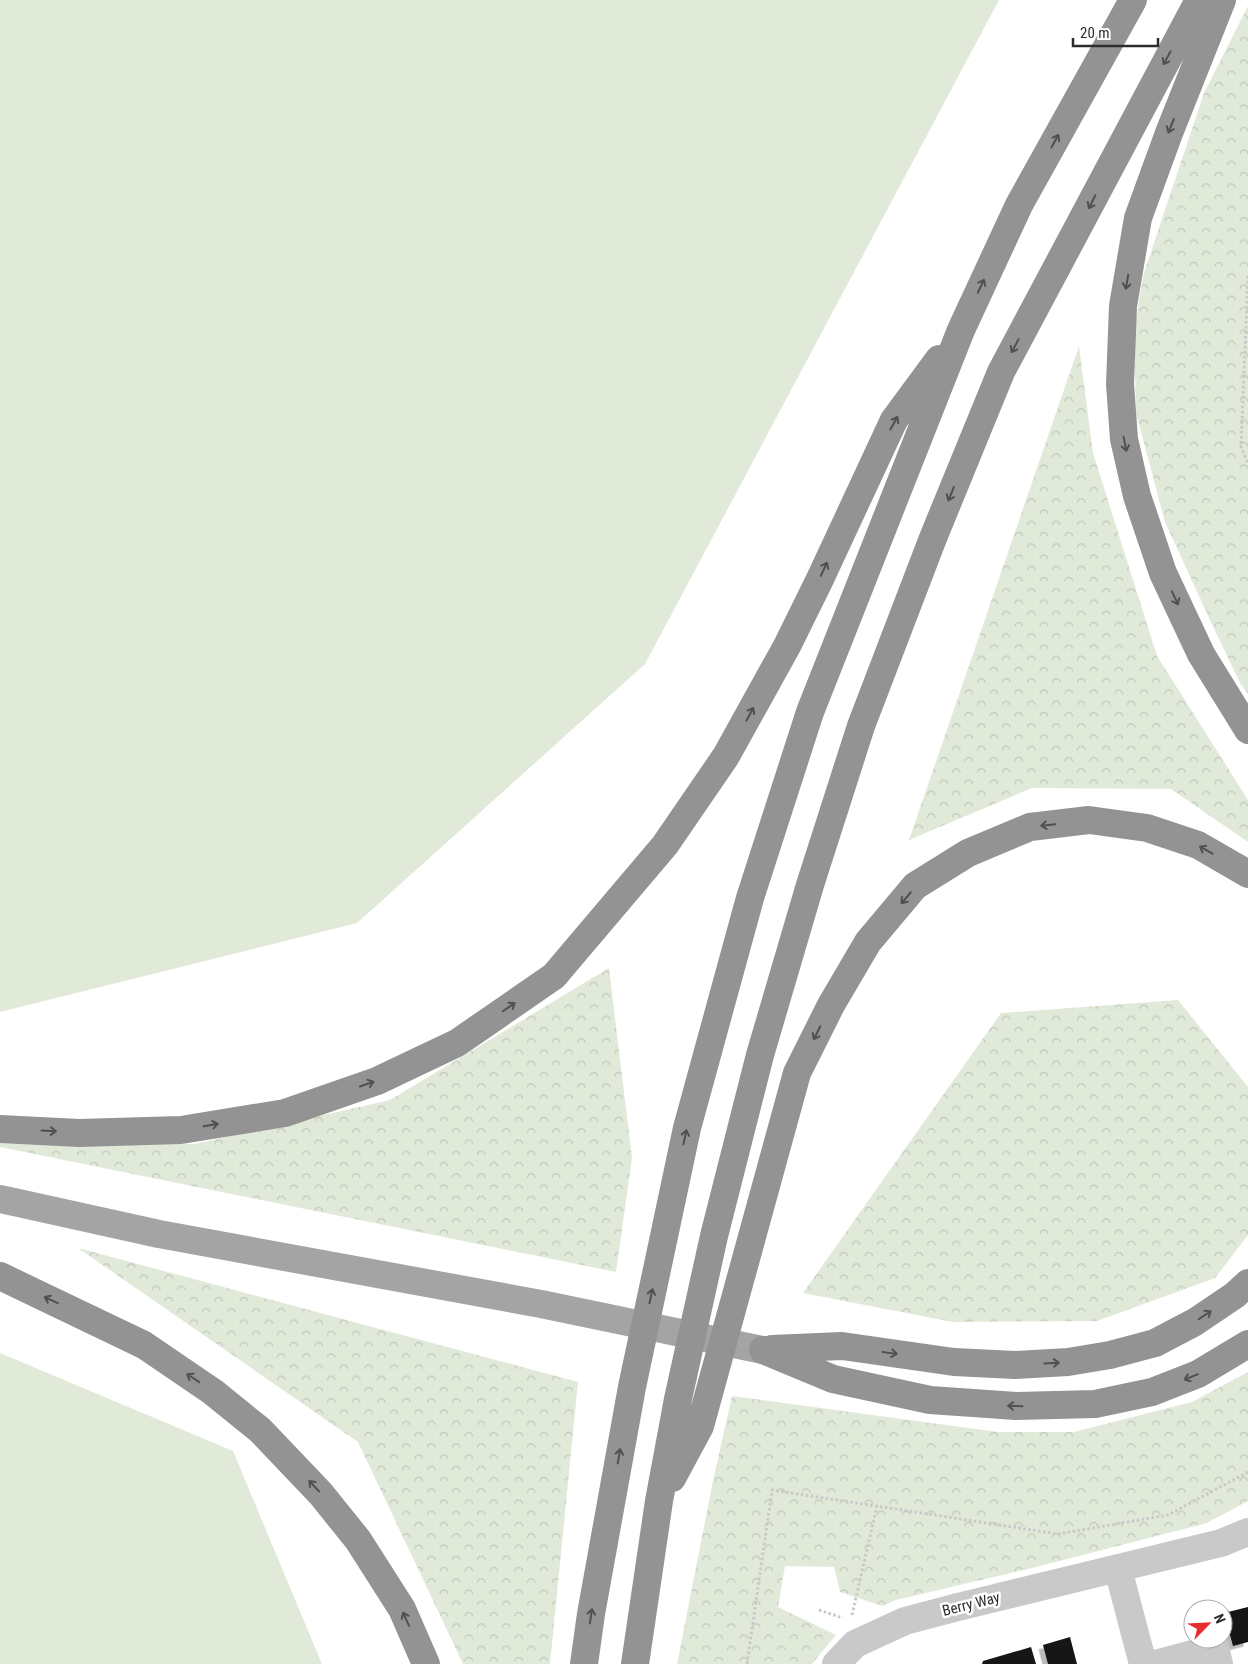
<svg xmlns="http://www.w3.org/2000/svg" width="1248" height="1664" viewBox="0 0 1248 1664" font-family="'Roboto Condensed',sans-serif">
  <defs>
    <pattern id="forest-crowns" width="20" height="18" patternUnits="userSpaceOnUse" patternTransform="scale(1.25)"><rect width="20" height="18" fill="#e1ead9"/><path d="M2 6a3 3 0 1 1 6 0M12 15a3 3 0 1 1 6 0" fill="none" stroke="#c1c9ba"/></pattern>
    <filter id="shadow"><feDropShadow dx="-4.5" dy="4.5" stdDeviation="0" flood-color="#0004"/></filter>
  </defs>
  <rect width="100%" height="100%" fill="#fff"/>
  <path fill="#e1ead9" d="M 0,0 L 999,0 L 645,664 L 357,923 L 0,1012 Z
    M 0,1353 L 233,1451 L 322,1664 L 0,1664 Z"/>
  <path fill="url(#forest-crowns)" d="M 1248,6 L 1248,694 L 1240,683 L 1209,618 L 1165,522 L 1136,413 L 1134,332 L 1143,276 L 1204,93 Z
    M 1079,346 L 1093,453 L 1157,656 L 1248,800 L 1248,842 L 1171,789 L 1032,788 L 909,840 Z
    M 609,968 L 632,1158 L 616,1272 L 0,1147 L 0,1143 L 195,1144 L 390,1100 Z
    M 1178,1000 L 1248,1087 L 1248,1235 L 1215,1278 L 1097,1321 L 953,1322 L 803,1293 L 1001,1013 Z
    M 78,1248 L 578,1382 L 550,1664 L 463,1664 L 358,1442 Z
    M 1248,1372 L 1248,1501 L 1207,1523 L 1036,1567 L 896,1600 L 882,1606 L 840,1592 L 834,1567 L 785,1566 L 778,1607 L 836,1635 L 812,1664 L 677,1664 L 714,1476 L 732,1396 L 998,1432 L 1074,1432 L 1192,1402 Z"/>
  <path fill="#131313" filter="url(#shadow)" d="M 1218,1604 L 1220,1609 L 1203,1609 L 1203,1608 Z
    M 1248,1607 L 1248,1642 L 1233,1646 L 1224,1613 Z
    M 1070,1637 L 1077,1664 L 1048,1664 L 1043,1645 Z
    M 1031,1647 L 1036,1664 L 982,1664 L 983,1661 Z"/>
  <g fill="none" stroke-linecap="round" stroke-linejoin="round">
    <path stroke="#c9c9c9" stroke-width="3" stroke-dasharray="2.5 2.5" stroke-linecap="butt" d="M 1248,276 L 1241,447 L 1248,464
      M 819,1610 L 843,1618
      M 852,1615 L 877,1506
      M 747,1664 L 772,1490 L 1058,1534 L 1168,1515 L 1248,1472"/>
    <path stroke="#c9c9c9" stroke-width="28" d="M 1118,1569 L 1143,1664
      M 836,1664 L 855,1644 L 905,1621 L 954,1608 L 1221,1543 L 1248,1532
      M 1155,1664 L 1215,1648 L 1219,1664"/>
    <path stroke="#a4a4a4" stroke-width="28" d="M 0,1199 L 159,1234 L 541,1304 L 763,1350"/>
    <path stroke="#939393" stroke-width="28" d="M 1222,0 L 1169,133 L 1138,218 L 1123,306 L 1120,384 L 1124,439 L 1137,496 L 1163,573 L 1201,654 L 1248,730
      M 0,1129 L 79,1133 L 181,1130 L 285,1113 L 377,1081 L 457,1043 L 554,976 L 665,845 L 726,756 L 787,646 L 820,579 L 894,420 L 939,359
      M 0,1276 L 144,1345 L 213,1392 L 260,1430 L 321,1494 L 358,1540 L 402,1609 L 426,1664
      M 772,1349 L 842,1346 L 954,1362 L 1015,1365 L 1068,1362 L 1110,1355 L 1155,1343 L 1195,1322 L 1235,1295 L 1248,1283
      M 763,1350 L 833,1379 L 930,1400 L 1016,1406 L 1095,1404 L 1152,1392 L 1198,1374 L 1248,1344
      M 672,1478 L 700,1426 L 797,1073 L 831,1005 L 868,942 L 915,886 L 968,853 L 1030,827 L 1089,820 L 1147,828 L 1198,845 L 1248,874
      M 584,1664 L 591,1614 L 632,1387 L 687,1128 L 750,898 L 810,712 L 961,330 L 1019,205 L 1133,0
      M 635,1664 L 659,1501 L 678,1399 L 714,1236 L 760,1055 L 810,885 L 861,726 L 933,538 L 1001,372 L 1199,0"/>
  </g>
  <defs><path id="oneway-shaft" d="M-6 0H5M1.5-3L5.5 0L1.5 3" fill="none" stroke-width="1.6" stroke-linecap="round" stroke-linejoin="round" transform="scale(1.25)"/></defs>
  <g stroke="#505050">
    <use href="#oneway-shaft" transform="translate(1167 58) rotate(118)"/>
    <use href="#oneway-shaft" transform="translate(1171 126) rotate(112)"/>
    <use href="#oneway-shaft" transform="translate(1055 141) rotate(-61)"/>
    <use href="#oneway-shaft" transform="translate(1092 202) rotate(117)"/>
    <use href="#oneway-shaft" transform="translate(1127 282) rotate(100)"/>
    <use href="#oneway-shaft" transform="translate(981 286) rotate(-65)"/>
    <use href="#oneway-shaft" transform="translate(1015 346) rotate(118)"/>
    <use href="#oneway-shaft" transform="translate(894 423) rotate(-61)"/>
    <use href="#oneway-shaft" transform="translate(1125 444) rotate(79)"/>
    <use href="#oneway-shaft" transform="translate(951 494) rotate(112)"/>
    <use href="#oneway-shaft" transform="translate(824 569) rotate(-65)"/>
    <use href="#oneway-shaft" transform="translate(1175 598) rotate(65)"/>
    <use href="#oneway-shaft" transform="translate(750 714) rotate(-62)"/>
    <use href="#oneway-shaft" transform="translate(1048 825) rotate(174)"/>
    <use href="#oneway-shaft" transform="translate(1206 850) rotate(-151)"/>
    <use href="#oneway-shaft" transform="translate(906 898) rotate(130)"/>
    <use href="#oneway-shaft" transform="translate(509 1007) rotate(-35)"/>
    <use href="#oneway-shaft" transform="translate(817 1033) rotate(117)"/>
    <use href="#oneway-shaft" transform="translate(367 1084) rotate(-19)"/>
    <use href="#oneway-shaft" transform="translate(211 1125) rotate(-9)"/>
    <use href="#oneway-shaft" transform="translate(49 1131) rotate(3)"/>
    <use href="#oneway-shaft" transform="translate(685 1137) rotate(-78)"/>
    <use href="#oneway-shaft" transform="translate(651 1296) rotate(-78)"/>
    <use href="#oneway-shaft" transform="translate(51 1300) rotate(-155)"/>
    <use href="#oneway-shaft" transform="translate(1205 1315) rotate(-34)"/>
    <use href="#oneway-shaft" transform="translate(890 1353) rotate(8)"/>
    <use href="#oneway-shaft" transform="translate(1052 1363) rotate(-3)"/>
    <use href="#oneway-shaft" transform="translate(1191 1377) rotate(158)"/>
    <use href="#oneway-shaft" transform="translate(193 1378) rotate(-146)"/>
    <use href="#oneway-shaft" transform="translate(1015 1406) rotate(-178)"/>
    <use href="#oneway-shaft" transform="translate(619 1456) rotate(-80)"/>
    <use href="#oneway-shaft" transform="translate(314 1486) rotate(-133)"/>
    <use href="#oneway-shaft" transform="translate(591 1616) rotate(-81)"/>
    <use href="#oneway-shaft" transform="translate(406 1619) rotate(-114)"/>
  </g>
  <g text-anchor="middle" stroke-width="5" stroke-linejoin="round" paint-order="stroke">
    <g font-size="15" fill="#2c2c2c" stroke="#fff">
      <text transform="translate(971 1604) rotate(-14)" y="5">Berry Way</text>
    </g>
  </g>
  <g transform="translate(1208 1624) rotate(66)"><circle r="24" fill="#ffffff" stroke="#ababab"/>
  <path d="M0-4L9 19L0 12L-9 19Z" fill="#e52d2f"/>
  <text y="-8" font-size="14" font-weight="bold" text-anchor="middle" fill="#2c2c2c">N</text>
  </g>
  <path d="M1073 38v8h85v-8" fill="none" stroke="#2c2c2c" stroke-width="2.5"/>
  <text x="1080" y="38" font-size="15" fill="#2c2c2c" stroke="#ffffff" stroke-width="4" paint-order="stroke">20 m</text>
</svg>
